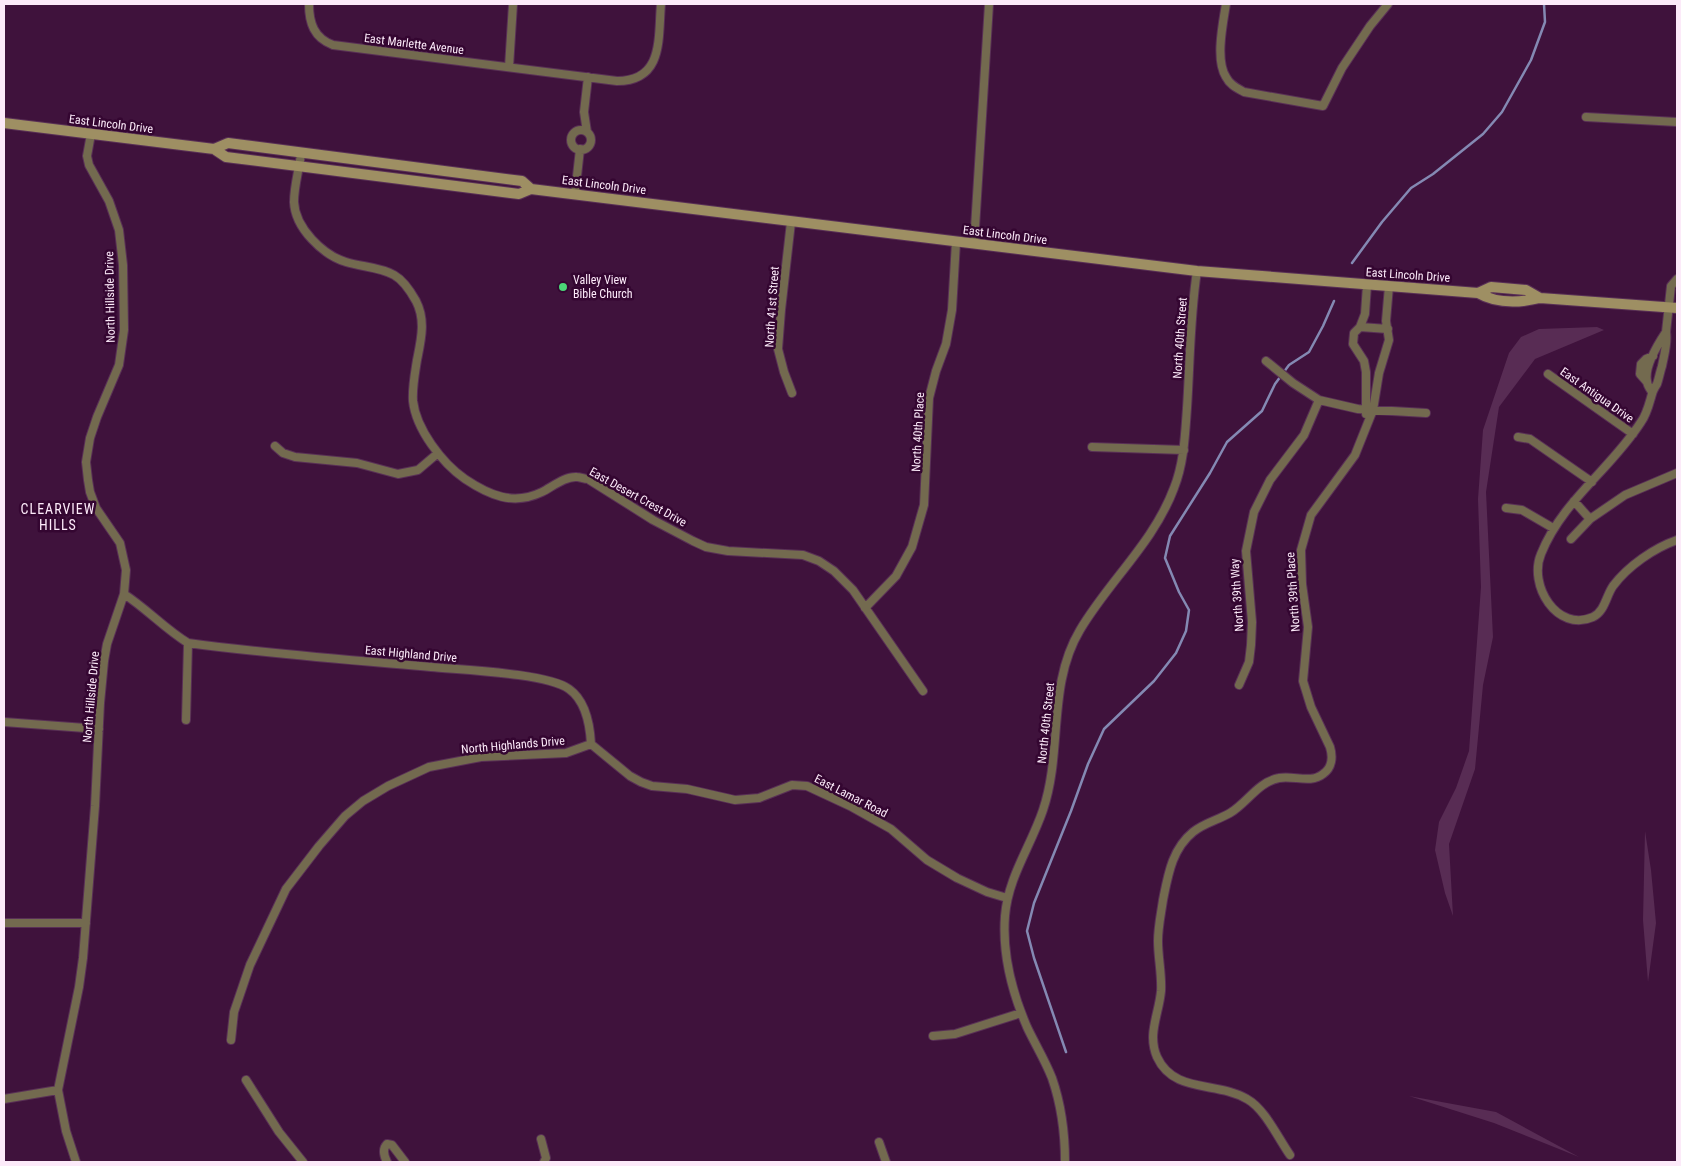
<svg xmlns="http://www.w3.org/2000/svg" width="1681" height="1166" viewBox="0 0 1681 1166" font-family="'Roboto Condensed',sans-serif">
  <rect width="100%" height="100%" fill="#3f123c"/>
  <path fill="#582c54" d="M 1597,327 L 1604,330 L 1535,359 L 1499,407 L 1486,492 L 1493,637 L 1483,685 L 1475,769 L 1449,844 L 1453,916 L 1445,893 L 1435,850 L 1439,822 L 1456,788 L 1469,751 L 1481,587 L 1478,499 L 1483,430 L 1509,353 L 1521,337 L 1539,329 Z
    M 1645,831 L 1651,870 L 1656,923 L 1648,982 L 1643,920 Z
    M 1409,1096 L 1496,1112 L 1579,1157 L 1494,1123 Z"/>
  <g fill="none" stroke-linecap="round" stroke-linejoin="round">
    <path stroke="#8489b3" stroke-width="2.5" d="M 1352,263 L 1382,222 L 1411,188 L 1433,174 L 1483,134 L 1502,112 L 1531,60 L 1545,22 L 1544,4
      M 1066,1052 L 1034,958 L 1027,931 L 1034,903 L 1071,811 L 1088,764 L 1104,729 L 1154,681 L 1176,653 L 1186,631 L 1189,610 L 1179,592 L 1165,558 L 1170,536 L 1210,473 L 1227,442 L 1262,411 L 1275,384 L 1289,365 L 1309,352 L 1323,326 L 1334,301"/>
    <g stroke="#593056" stroke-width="10">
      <path id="minor" d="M 309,4 C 309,23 314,38 333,45 L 617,81 C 664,81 658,38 661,4
        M 1226,4 C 1223,23 1215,60 1226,77 C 1230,85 1237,88 1244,92 L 1323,106 L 1342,68 L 1370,26 L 1388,4
        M 509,67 L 513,4
        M 1586,117 L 1677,122
        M571 140a10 10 0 1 1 20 0a10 10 0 1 1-20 0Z
        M 587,132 L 584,112 L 588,77
        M 301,154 C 299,170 294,186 294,202 C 295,228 323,255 346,262 C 362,267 380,267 394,275 C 403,280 411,292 416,301 C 426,320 421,340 417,360 C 415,373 412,388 413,401 C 416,429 442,463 465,479 C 489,495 513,506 542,492 C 552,487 565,476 577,477 C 580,477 584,479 588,479 L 653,520 L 693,541 L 706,547 L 728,551 L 803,555 L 819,561 L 834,571 L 853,590 L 923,691
        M 575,194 L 580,149
        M 791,222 L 781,310 L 778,349 L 784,372 L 792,393
        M 974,244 L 989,4
        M 1677,279 L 1671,286 L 1666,332 C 1668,343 1664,355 1662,366 C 1660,372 1659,378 1657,384 C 1655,387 1653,390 1652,394 C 1649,404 1647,414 1641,422 C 1611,469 1562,501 1541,554 C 1528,585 1557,633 1593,617 C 1605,611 1606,596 1613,586 C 1628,566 1654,548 1677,540
        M 1360,327 L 1388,329
        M 1266,361 L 1293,383 L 1319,400 L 1358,409 L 1426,413
        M 1548,374 L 1633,434
        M 1647,382 L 1640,374 L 1641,364 L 1646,359 L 1653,356
        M 1652,392 C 1650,389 1647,385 1647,381 C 1644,366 1658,344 1666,332
        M 1366,414 L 1366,372 L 1364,361 L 1353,344 L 1354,333 L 1360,327 L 1365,314 L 1367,285
        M 1518,437 L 1530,439 L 1592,482
        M 275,446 L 283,453 L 295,457 L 357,463 L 398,474 L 418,470 L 438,453
        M 1092,447 L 1184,450
        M 1574,501 L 1590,519
        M 1506,508 L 1522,510 L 1553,528
        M 1571,539 L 1590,519 L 1625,495 L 1677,473
        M 124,594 C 147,609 165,629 188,643 L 186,720
        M 865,608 L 896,576 L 912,547 L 924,505 L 929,398 L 936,371 L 946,344 L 952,310 L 956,242
        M 188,643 C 269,654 350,660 431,667 C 461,670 547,673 569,689 C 586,701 590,725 591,744
        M 1239,685 L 1249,662 L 1251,645 L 1252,622 L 1246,551 L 1254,512 L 1270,480 L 1304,435 L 1319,400
        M 4,722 L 99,729
        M 591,744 L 630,776 L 641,782 L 652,786 L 687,789 L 735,800 L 759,798 L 792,785 L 807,786 L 850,806 L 891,829 L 927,860 L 957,878 L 987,892 L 1007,898
        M 4,923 L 86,923
        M 933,1036 L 955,1034 L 1021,1013
        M 231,1040 L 234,1012 L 250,965 L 286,889 L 319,846 L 345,816 L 363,801 L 388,786 L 429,767 L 481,757 L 566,753 L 591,744
        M 246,1080 L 279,1132 L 303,1162
        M 4,1099 L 58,1090
        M 541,1139 L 546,1158 L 544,1162
        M 879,1142 L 886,1162
        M 1290,1155 C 1278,1138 1265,1109 1247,1099 C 1217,1081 1174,1094 1157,1057 C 1147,1034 1159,1014 1161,991 C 1162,974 1158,958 1158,941 C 1158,927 1161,914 1163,900 C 1168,875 1172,849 1193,832 C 1204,823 1218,820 1230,813 C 1247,803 1258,782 1279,778 C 1293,775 1311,784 1323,774 C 1332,768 1333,757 1330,747 L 1311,707 L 1303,681 L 1308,627 L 1302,584 L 1301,550 L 1311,515 L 1355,455 L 1373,410 L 1379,373 L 1389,340 L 1386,321 L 1389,286
        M 76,1162 L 66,1131 L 58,1090 L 79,987 L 83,958 L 95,806 L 100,703 L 104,661 L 107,644 L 124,594 L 126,570 L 120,543 L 96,508 L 90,492 L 88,480 L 86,462 L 90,438 L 97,417 L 119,365 L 124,330 L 123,265 L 119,230 L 109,201 L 89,165 L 87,156 L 91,134
        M 387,1162 C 384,1156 382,1149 387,1144 L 392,1145 L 405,1162
        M 1065,1162 C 1065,1135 1061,1104 1052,1078 C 1045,1060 1035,1044 1027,1027 C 1012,992 1002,955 1005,916 C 1008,877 1031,846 1043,810 C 1063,751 1047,685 1080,630 C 1109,581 1154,542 1174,488 C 1184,463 1185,435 1187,408 C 1190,363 1190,316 1197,271"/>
    </g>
    <g stroke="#593056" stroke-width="12">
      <path id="secondary" d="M 4,123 L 214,149 L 226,157 L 519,194 L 531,189 L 1197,271 L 1478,293 C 1497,304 1519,303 1540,298 L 1677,308
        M 214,149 L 228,143 L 522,181 L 531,189
        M 1478,293 L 1491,287 L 1526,290 L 1540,298"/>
    </g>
    <use href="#minor" stroke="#736a4f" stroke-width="8"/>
    <use href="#secondary" stroke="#9e8f63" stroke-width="10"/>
  </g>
  <circle fill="#4bd677" stroke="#340631" stroke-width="2" cx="563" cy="287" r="5"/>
  <g text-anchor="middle" stroke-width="5" stroke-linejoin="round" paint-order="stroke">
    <g font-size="12" fill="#fceaf9" stroke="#340631">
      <text transform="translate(414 44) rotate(7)" y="4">East Marlette Avenue</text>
      <text transform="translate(111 124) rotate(7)" y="4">East Lincoln Drive</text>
      <text transform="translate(604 185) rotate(7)" y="4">East Lincoln Drive</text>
      <text transform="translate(1005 235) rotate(7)" y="4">East Lincoln Drive</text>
      <text transform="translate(1408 275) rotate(4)" y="4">East Lincoln Drive</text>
      <text transform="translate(110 297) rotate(-91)" y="4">North Hillside Drive</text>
      <text transform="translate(772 307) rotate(-86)" y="4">North 41st Street</text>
      <text transform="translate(1180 338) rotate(-86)" y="4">North 40th Street</text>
      <text transform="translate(1597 395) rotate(35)" y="4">East Antigua Drive</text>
      <text transform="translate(918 432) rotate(-87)" y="4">North 40th Place</text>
      <text transform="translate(638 497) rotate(29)" y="4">East Desert Crest Drive</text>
      <text transform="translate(1293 592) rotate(-94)" y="4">North 39th Place</text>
      <text transform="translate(1237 595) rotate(-94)" y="4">North 39th Way</text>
      <text transform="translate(411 654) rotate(5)" y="4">East Highland Drive</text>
      <text transform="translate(91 697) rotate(-85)" y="4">North Hillside Drive</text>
      <text transform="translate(1046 723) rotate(-84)" y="4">North 40th Street</text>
      <text transform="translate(513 745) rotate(-5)" y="4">North Highlands Drive</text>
      <text transform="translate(851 796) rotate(27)" y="4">East Lamar Road</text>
    </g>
    <g font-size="12" fill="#fceaf9" stroke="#340631" text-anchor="start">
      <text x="573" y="284">Valley View<tspan x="573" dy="14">Bible Church</tspan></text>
    </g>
    <g font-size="14" letter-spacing="1" fill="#fceaf9" stroke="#340631">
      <text x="58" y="514">CLEARVIEW<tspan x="58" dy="16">HILLS</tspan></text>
    </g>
  </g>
  <rect width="1681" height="1166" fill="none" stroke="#fceaf9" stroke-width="10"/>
</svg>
